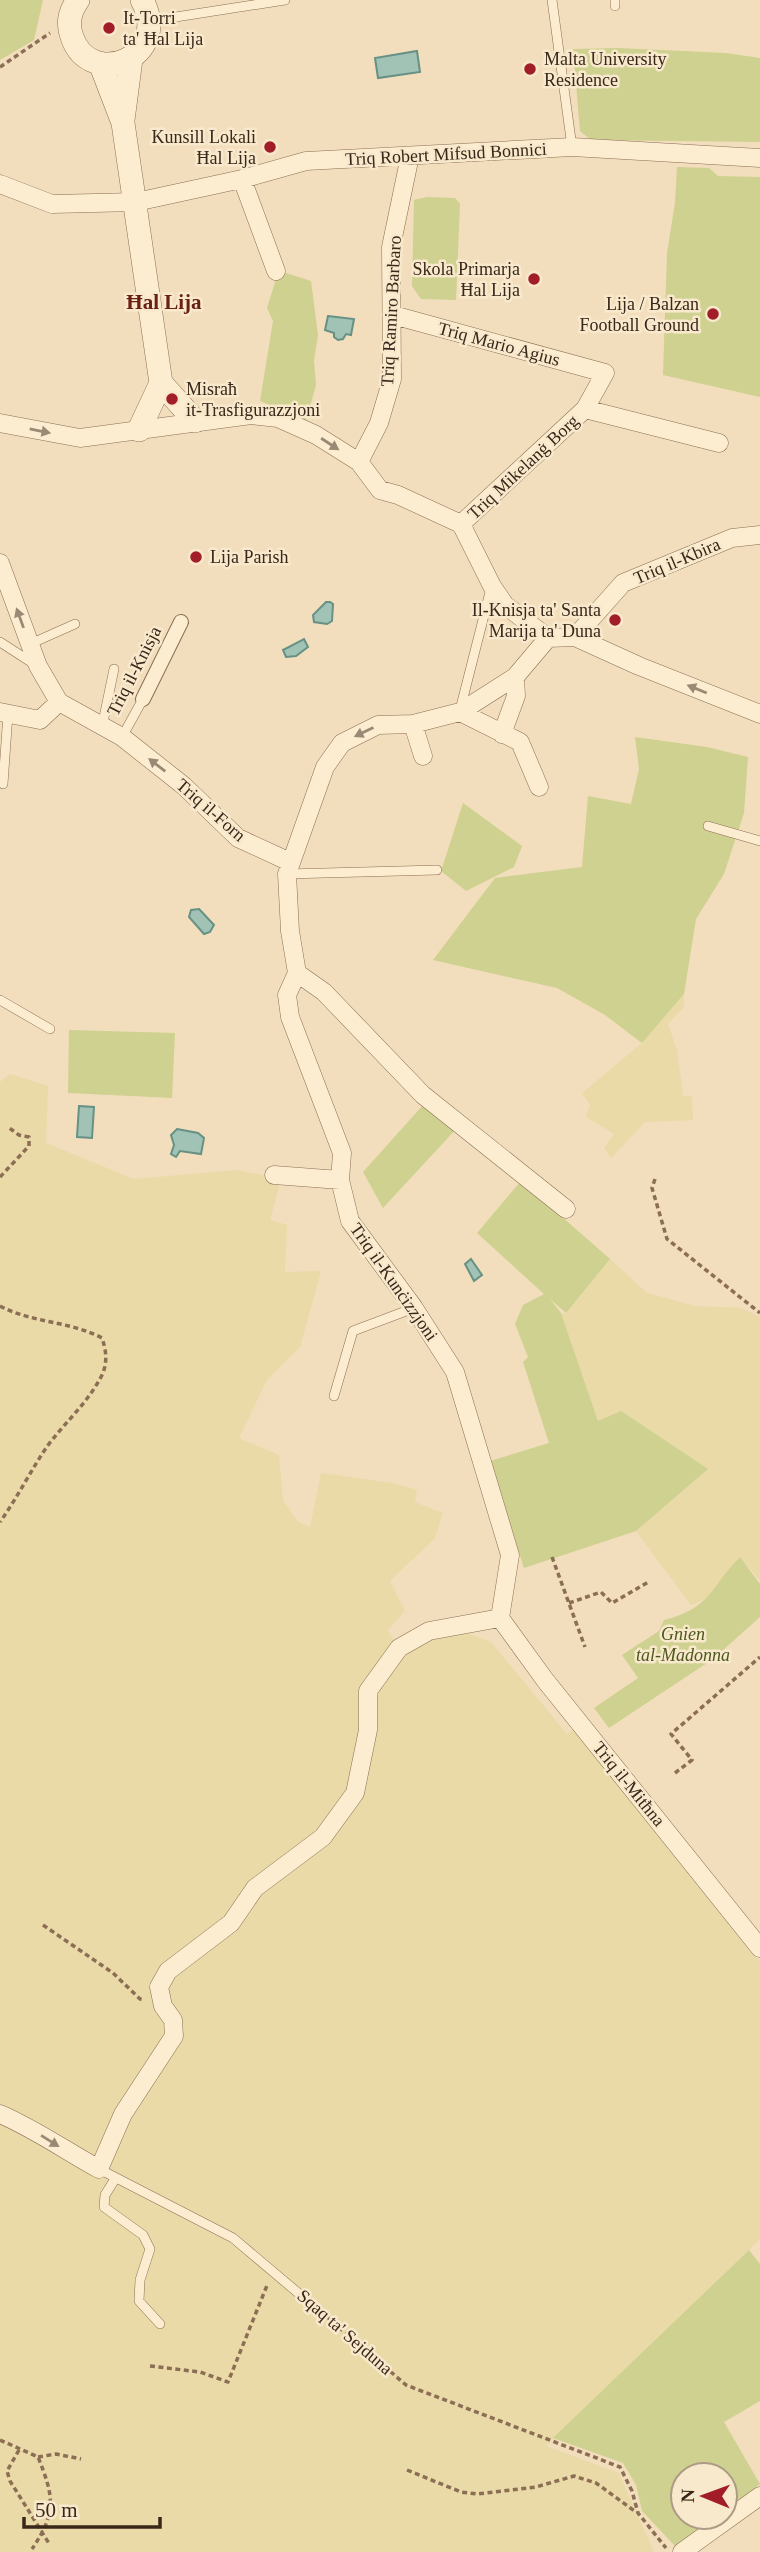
<svg xmlns="http://www.w3.org/2000/svg" width="760" height="2552" viewBox="0 0 760 2552" font-family="'Times New Roman',serif">
  <rect width="100%" height="100%" fill="#f2debc"/>
  <path fill="#e9daa8" d="M 684,994 L 684,1007 L 668,1024 L 677,1050 L 683,1096 L 692,1096 L 693,1120 L 645,1122 L 611,1158 L 604,1148 L 614,1134 L 586,1117 L 590,1105 L 582,1093 L 642,1043 Z
    M 10,1074 L 48,1086 L 46,1143 L 134,1179 L 237,1170 L 281,1179 L 270,1220 L 287,1225 L 285,1272 L 321,1271 L 300,1347 L 267,1380 L 239,1438 L 279,1455 L 283,1500 L 298,1522 L 310,1527 L 321,1473 L 392,1483 L 417,1490 L 415,1502 L 443,1513 L 435,1538 L 390,1581 L 405,1611 L 388,1630 L 395,1643 L 458,1630 L 491,1642 L 567,1734 L 577,1728 L 700,1879 L 760,1962 L 760,2239 L 546,2446 L 619,2473 L 654,2552 L 0,2552 L 0,1082 Z
    M 610,1259 L 647,1293 L 695,1306 L 741,1308 L 760,1317 L 760,1580 L 739,1557 L 710,1597 L 691,1605 L 636,1531 L 708,1469 L 598,1421 L 561,1313 L 566,1313 Z"/>
  <path fill="#ced18f" d="M 0,0 L 43,0 L 34,40 L 0,60 Z
    M 618,48 L 726,53 L 760,58 L 760,142 L 591,140 L 580,131 L 573,49 Z
    M 677,167 L 709,168 L 718,176 L 760,177 L 760,397 L 663,375 L 667,253 L 675,203 Z
    M 427,197 L 455,198 L 460,204 L 456,300 L 421,299 L 412,286 L 414,200 Z
    M 286,273 L 311,281 L 318,335 L 314,361 L 316,385 L 306,421 L 260,401 L 273,321 L 267,308 L 277,276 Z
    M 635,737 L 707,747 L 748,757 L 744,813 L 724,874 L 696,919 L 684,994 L 642,1043 L 605,1015 L 557,988 L 433,960 L 495,878 L 582,867 L 588,796 L 631,804 L 639,769 Z
    M 463,803 L 522,846 L 514,867 L 466,891 L 441,871 Z
    M 69,1030 L 175,1033 L 172,1098 L 68,1093 Z
    M 424,1104 L 457,1128 L 383,1208 L 363,1172 Z
    M 521,1181 L 610,1259 L 566,1313 L 550,1299 L 561,1313 L 598,1421 L 621,1411 L 708,1469 L 636,1531 L 524,1568 L 490,1461 L 549,1443 L 523,1362 L 528,1357 L 515,1324 L 523,1305 L 544,1294 L 477,1233 Z
    M 740,1557 L 760,1584 L 760,1617 L 713,1659 L 609,1728 L 594,1708 L 638,1678 L 622,1655 L 659,1631 L 664,1620 C 712,1608 710,1587 740,1557 Z
    M 749,2250 L 760,2264 L 760,2401 L 724,2422 L 760,2484 L 725,2511 L 725,2475 L 683,2475 L 683,2517 L 717,2517 L 677,2548 L 642,2511 L 636,2485 L 623,2463 L 553,2438 Z"/>
  <path fill="#a0c3b6" stroke="#679184" stroke-width="2" d="M 417,51 L 420,72 L 378,78 L 375,58 Z
    M 328,316 L 354,319 L 351,335 L 346,334 L 343,339 L 338,340 L 334,337 L 334,333 L 325,330 Z
    M 326,602 L 330,602 L 333,604 L 332,621 L 327,624 L 314,622 L 313,615 Z
    M 304,639 L 308,647 L 296,656 L 286,657 L 283,650 Z
    M 199,909 L 214,925 L 210,932 L 204,934 L 189,917 L 191,910 Z
    M 79,1106 L 94,1107 L 92,1138 L 77,1137 Z
    M 177,1129 L 198,1133 L 204,1138 L 201,1154 L 180,1151 L 176,1157 L 171,1154 L 174,1145 L 171,1135 Z
    M 471,1259 L 482,1275 L 474,1281 L 465,1264 Z"/>
  <g fill="none" stroke-linecap="round" stroke-linejoin="round">
    <g stroke="#8b6e54" stroke-width="10">
      <path id="service" d="M 552,0 L 572,147
        M 615,6 L 615,0
        M 150,21 L 285,0
        M 0,642 L 34,664
        M 30,644 L 75,624
        M 460,710 L 491,588
        M 102,727 L 114,669
        M 122,737 L 143,699
        M 3,784 L 8,714
        M 708,826 L 760,841
        M 287,874 L 437,870
        M 0,1000 L 50,1029
        M 334,1396 L 353,1331 L 414,1308
        M 99,2169 L 233,2238 L 316,2308
        M 115,2179 L 105,2195 L 104,2207 L 143,2235 L 150,2249 L 140,2280 L 139,2301 L 160,2324"/>
    </g>
    <g stroke="#8b6e54" stroke-width="16">
      <path id="pedestrian" d="M 143,699 L 181,622"/>
    </g>
    <g stroke="#8b6e54" stroke-width="19">
      <path id="minor" d="M 242,179 L 276,271
        M 0,184 L 52,204 L 136,202 L 242,179 L 306,161 L 572,147 L 760,158
        M 393,315 L 605,373 L 585,409 L 461,524
        M 585,409 L 719,443
        M 0,423 L 80,438 L 251,415 L 278,418 L 316,435 L 359,462 L 380,490 L 398,495 L 461,524 L 492,586 L 505,605 L 548,638
        M 359,462 L 379,423 L 392,379 L 391,247 L 410,156
        M 0,563 L 38,666 L 59,702 L 122,737 L 184,786 L 238,838 L 290,862
        M 575,637 L 623,583 L 732,538 L 760,535
        M 548,638 L 575,637 L 639,666 L 760,714
        M 0,712 L 40,720 L 59,702
        M 460,712 L 520,742 L 539,787
        M 413,724 L 423,756
        M 502,734 L 516,696 L 515,677
        M 297,973 L 324,992 L 423,1095 L 566,1209
        M 274,1175 L 340,1180
        M 500,1618 L 510,1555 L 455,1372 L 414,1308 L 350,1221 L 340,1180 L 342,1153 L 290,1017 L 287,995 L 297,973 L 290,931 L 287,874 L 325,767 L 342,743 L 378,725 L 413,724 L 460,712 L 515,677 L 548,638
        M 500,1618 L 545,1680 L 760,1948
        M 0,2114 C 35,2129 66,2151 99,2169 L 123,2114 L 174,2036 L 173,2020 L 163,2006 L 159,1987 L 168,1971 L 231,1923 L 255,1888 L 323,1837 L 355,1793 L 368,1730 L 368,1691 L 399,1648 L 429,1631 L 500,1618
        M 682,2552 L 760,2496"/>
    </g>
    <g stroke="#8b6e54" stroke-width="24">
      <path id="tertiary" d="M 78,0 C 70,11 67,24 72,37 C 90,90 173,58 142,0
        M 100,63 L 123,123 L 161,383
        M 123,120 L 131,59
        M 161,383 L 195,421
        M 139,430 L 161,383"/>
    </g>
    <path stroke="#8b6e54" stroke-width="3.5" stroke-dasharray="5 3.5" stroke-linecap="butt" d="M 0,67 L 50,33
      M 0,1177 L 29,1146 L 29,1137 L 19,1135 L 8,1127
      M 655,1179 L 652,1188 L 667,1239 L 760,1313
      M 0,1306 C 32,1323 70,1321 102,1338 C 106,1350 108,1362 102,1375 C 88,1403 64,1423 46,1448 C 30,1472 17,1498 0,1522
      M 552,1557 L 585,1647
      M 569,1603 L 601,1592 L 612,1603 L 650,1581
      M 675,1773 L 692,1760 L 671,1734 L 760,1657
      M 43,1925 L 113,1973 L 140,1999 L 144,2000
      M 326,2316 L 406,2385 L 620,2467 L 632,2491 L 638,2513 L 666,2548
      M 150,2366 L 200,2372 L 228,2382 L 268,2283
      M 0,2440 L 38,2457 C 54,2497 57,2512 32,2549
      M 19,2450 L 7,2471 L 10,2481 L 50,2545
      M 38,2457 L 56,2454 L 81,2459
      M 407,2470 L 461,2492 L 477,2494 L 536,2487 L 574,2476 L 596,2483 L 636,2512"/>
    <use href="#service" stroke="#fcecd0" stroke-width="9"/>
    <use href="#pedestrian" stroke="#fcecd0" stroke-width="14"/>
    <use href="#minor" stroke="#fcecd0" stroke-width="18"/>
    <use href="#tertiary" stroke="#fcecd0" stroke-width="23"/>
  </g>
  <defs><path id="oneway-solid" d="M-6-.8H1V-3.2L6.5 0L1 3.2V.8H-6Z" transform="scale(1.75)"/></defs>
  <g fill="#9a8a75">
    <use href="#oneway-solid" transform="translate(40 431) rotate(11)"/>
    <use href="#oneway-solid" transform="translate(330 444) rotate(33)"/>
    <use href="#oneway-solid" transform="translate(20 618) rotate(-110)"/>
    <use href="#oneway-solid" transform="translate(697 689) rotate(-158)"/>
    <use href="#oneway-solid" transform="translate(364 732) rotate(154)"/>
    <use href="#oneway-solid" transform="translate(157 765) rotate(-142)"/>
    <use href="#oneway-solid" transform="translate(50 2141) rotate(32)"/>
  </g>
  <g fill="#a11d27" stroke="#f9e9cc" stroke-width="2.5">
    <circle cx="109" cy="28" r="7"/>
    <circle cx="530" cy="69" r="7"/>
    <circle cx="270" cy="147" r="7"/>
    <circle cx="534" cy="279" r="7"/>
    <circle cx="713" cy="314" r="7"/>
    <circle cx="172" cy="399" r="7"/>
    <circle cx="196" cy="557" r="7"/>
    <circle cx="615" cy="620" r="7"/>
  </g>
  <g text-anchor="middle" stroke-width="5" stroke-linejoin="round" paint-order="stroke">
    <g font-size="18" fill="#39271a" stroke="#f9e9cc" text-anchor="start">
      <text x="123" y="24">It-Torri<tspan x="123" dy="21">ta' Ħal Lija</tspan></text>
      <text x="544" y="65">Malta University<tspan x="544" dy="21">Residence</tspan></text>
      <text x="256" y="143" text-anchor="end">Kunsill Lokali<tspan x="256" dy="21">Ħal Lija</tspan></text>
      <text x="520" y="275" text-anchor="end">Skola Primarja<tspan x="520" dy="21">Ħal Lija</tspan></text>
      <text x="699" y="310" text-anchor="end">Lija / Balzan<tspan x="699" dy="21">Football Ground</tspan></text>
      <text x="186" y="395">Misraħ<tspan x="186" dy="21">it-Trasfigurazzjoni</tspan></text>
      <text x="210" y="563">Lija Parish</text>
      <text x="601" y="616" text-anchor="end">Il-Knisja ta' Santa<tspan x="601" dy="21">Marija ta' Duna</tspan></text>
    </g>
    <g font-size="18" fill="#39271a" stroke="#f9e9cc">
      <text transform="translate(446 154) rotate(-3)" y="6">Triq Robert Mifsud Bonnici</text>
      <text transform="translate(391 311) rotate(-87)" y="6">Triq Ramiro Barbaro</text>
      <text transform="translate(499 344) rotate(15)" y="6">Triq Mario Agius</text>
      <text transform="translate(523 467) rotate(-43)" y="6">Triq Mikelanġ Borg</text>
      <text transform="translate(677 561) rotate(-23)" y="6">Triq il-Kbira</text>
      <text transform="translate(134 671) rotate(-63)" y="6">Triq il-Knisja</text>
      <text transform="translate(211 810) rotate(41)" y="6">Triq il-Forn</text>
      <text transform="translate(394 1282) rotate(55)" y="6">Triq il-Kunċizzjoni</text>
      <text transform="translate(629 1784) rotate(51)" y="6">Triq il-Mitħna</text>
      <text transform="translate(345 2332) rotate(41)" y="6">Sqaq ta' Sejduna</text>
    </g>
    <g font-size="18" font-style="italic" fill="#4d581e" stroke="#f9e9cc">
      <text x="683" y="1640">Gnien<tspan x="683" dy="21">tal-Madonna</tspan></text>
    </g>
    <g font-size="21" font-weight="bold" fill="#6a2115" stroke="#f9e9cc">
      <text x="164" y="309">Ħal Lija</text>
    </g>
  </g>
  <g transform="translate(704 2496) rotate(271)"><circle r="33" fill="#f9e9cc" stroke="#ac9b85" stroke-width="2"/>
  <path d="M0-5L12 26L0 18L-12 26Z" fill="#a11d27"/>
  <text y="-10" font-size="19" font-weight="bold" text-anchor="middle" fill="#39271a">N</text>
  </g>
  <path d="M24 2517v10h136v-10" fill="none" stroke="#39271a" stroke-width="3.5"/>
  <text x="35" y="2517" font-size="21" fill="#39271a" stroke="#f9e9cc" stroke-width="5" paint-order="stroke">50 m</text>
</svg>
